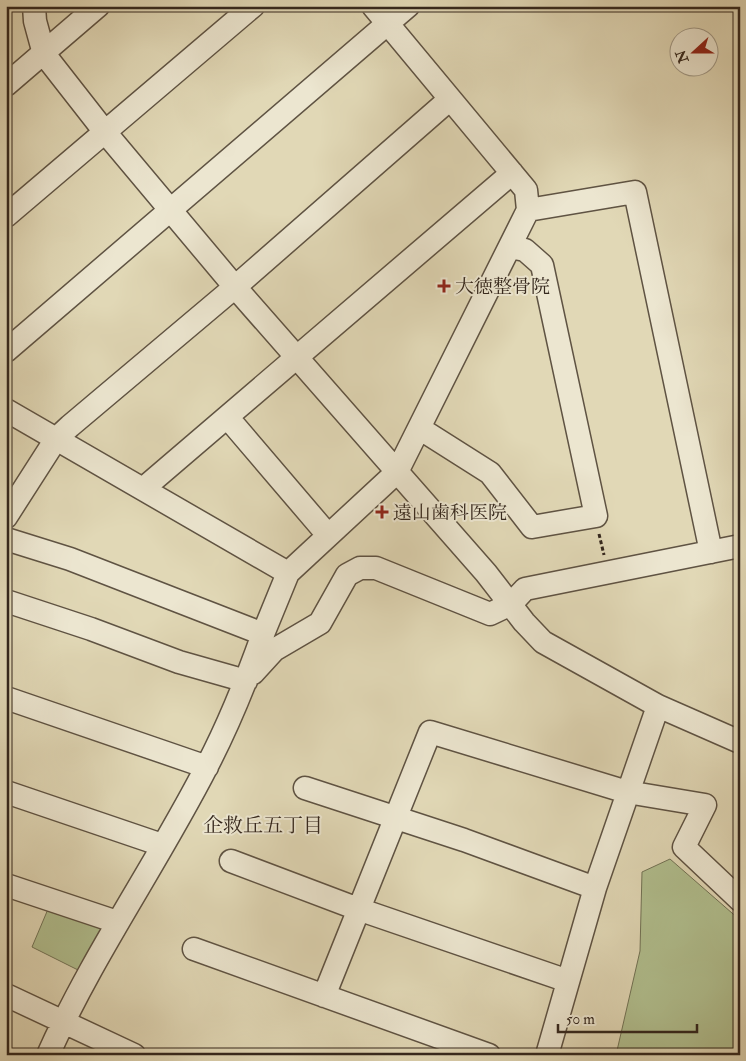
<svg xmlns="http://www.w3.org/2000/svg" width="746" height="1061" viewBox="0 0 746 1061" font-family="'IM FELL Double Pica','Noto Serif JP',serif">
  <rect width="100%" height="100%" fill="#e1d8b6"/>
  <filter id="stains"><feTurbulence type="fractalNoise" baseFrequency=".004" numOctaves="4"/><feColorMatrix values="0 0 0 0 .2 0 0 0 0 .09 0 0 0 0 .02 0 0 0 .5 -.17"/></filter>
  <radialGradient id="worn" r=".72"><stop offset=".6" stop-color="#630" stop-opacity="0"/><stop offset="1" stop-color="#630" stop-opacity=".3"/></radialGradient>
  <path fill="#b1bf8f" stroke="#727356" d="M 670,859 L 740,920 L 740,1055 L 616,1055 L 640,951 L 642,872 Z
    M 51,902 L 108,923 L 84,973 L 32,947 Z"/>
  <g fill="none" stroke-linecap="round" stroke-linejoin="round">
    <g stroke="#5f5343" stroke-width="25">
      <path id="minor" d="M 34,6 L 35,21 L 44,54 L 105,132 L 235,287 L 486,573 L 524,622 L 543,642 L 658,706 L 740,742
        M 6,85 L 98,6
        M 528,210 L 635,192 L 711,552
        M 6,216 L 253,6
        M 6,351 L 408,6
        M 6,410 L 288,573
        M 228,418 L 327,534
        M 419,428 L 490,473 L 532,527 L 596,516 L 542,265 L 525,250 L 510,247
        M 144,488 L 512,173
        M 6,517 L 56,439 L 70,426 L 235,287 L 450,99
        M 6,539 L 70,559 L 263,634 C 247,679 229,724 207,766 C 157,864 93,954 48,1055
        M 6,601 L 91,629 L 179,662 L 246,681
        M 263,634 L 288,573 L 397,472 L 528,210 L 526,190 L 373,6
        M 253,673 L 274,650 L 320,623 L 347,575 L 360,568 L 376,568 L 490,614 L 511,604 L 525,589 L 740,546
        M 6,698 L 207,767
        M 305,788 L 464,840 L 595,888
        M 6,792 L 162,845
        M 231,861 L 358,909 L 568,981
        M 6,885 L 117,922
        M 194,949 L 489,1055
        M 6,995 L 134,1055
        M 324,996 L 430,732 L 627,792 L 705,805 L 684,847 L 740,900
        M 547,1055 L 595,888 L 658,706"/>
    </g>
    <path stroke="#34271d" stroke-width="3" stroke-dasharray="4 2.5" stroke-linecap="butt" d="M 599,534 L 604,555"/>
    <use href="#minor" stroke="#ece6d0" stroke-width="22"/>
  </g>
  <g fill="#8f2418" stroke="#ece6d0" stroke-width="2">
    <path d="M441.5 278.5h5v5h5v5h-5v5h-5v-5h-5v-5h5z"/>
    <path d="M379.5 504.5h5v5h5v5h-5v5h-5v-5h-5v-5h5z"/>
  </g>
  <g text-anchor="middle" stroke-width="4" stroke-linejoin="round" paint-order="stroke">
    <g font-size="19" fill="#34271d" stroke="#ece6d0" text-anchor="start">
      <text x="455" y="293">大徳整骨院</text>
      <text x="393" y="519">遠山歯科医院</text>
    </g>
    <g font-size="20" fill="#34271d" stroke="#ece6d0">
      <text x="263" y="832">企救丘五丁目</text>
    </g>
  </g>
  <rect width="746" height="1061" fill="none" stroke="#e1d8b6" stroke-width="25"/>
  <rect x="8" y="8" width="731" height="1046" fill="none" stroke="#34271d" stroke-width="2.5"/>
  <rect x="12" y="12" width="721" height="1036" fill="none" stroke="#34271d"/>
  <g transform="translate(694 52) rotate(249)"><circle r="24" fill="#ece6d0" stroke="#a29a88"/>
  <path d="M0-4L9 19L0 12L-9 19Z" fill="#8f2418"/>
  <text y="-8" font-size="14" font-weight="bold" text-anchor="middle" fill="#34271d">N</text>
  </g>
  <path d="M558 1024v8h139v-8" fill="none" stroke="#34271d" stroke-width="2.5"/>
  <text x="566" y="1024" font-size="15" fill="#34271d" stroke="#ece6d0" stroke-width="4" paint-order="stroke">50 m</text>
  <rect width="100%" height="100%" filter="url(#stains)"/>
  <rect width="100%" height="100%" fill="url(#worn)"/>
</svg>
